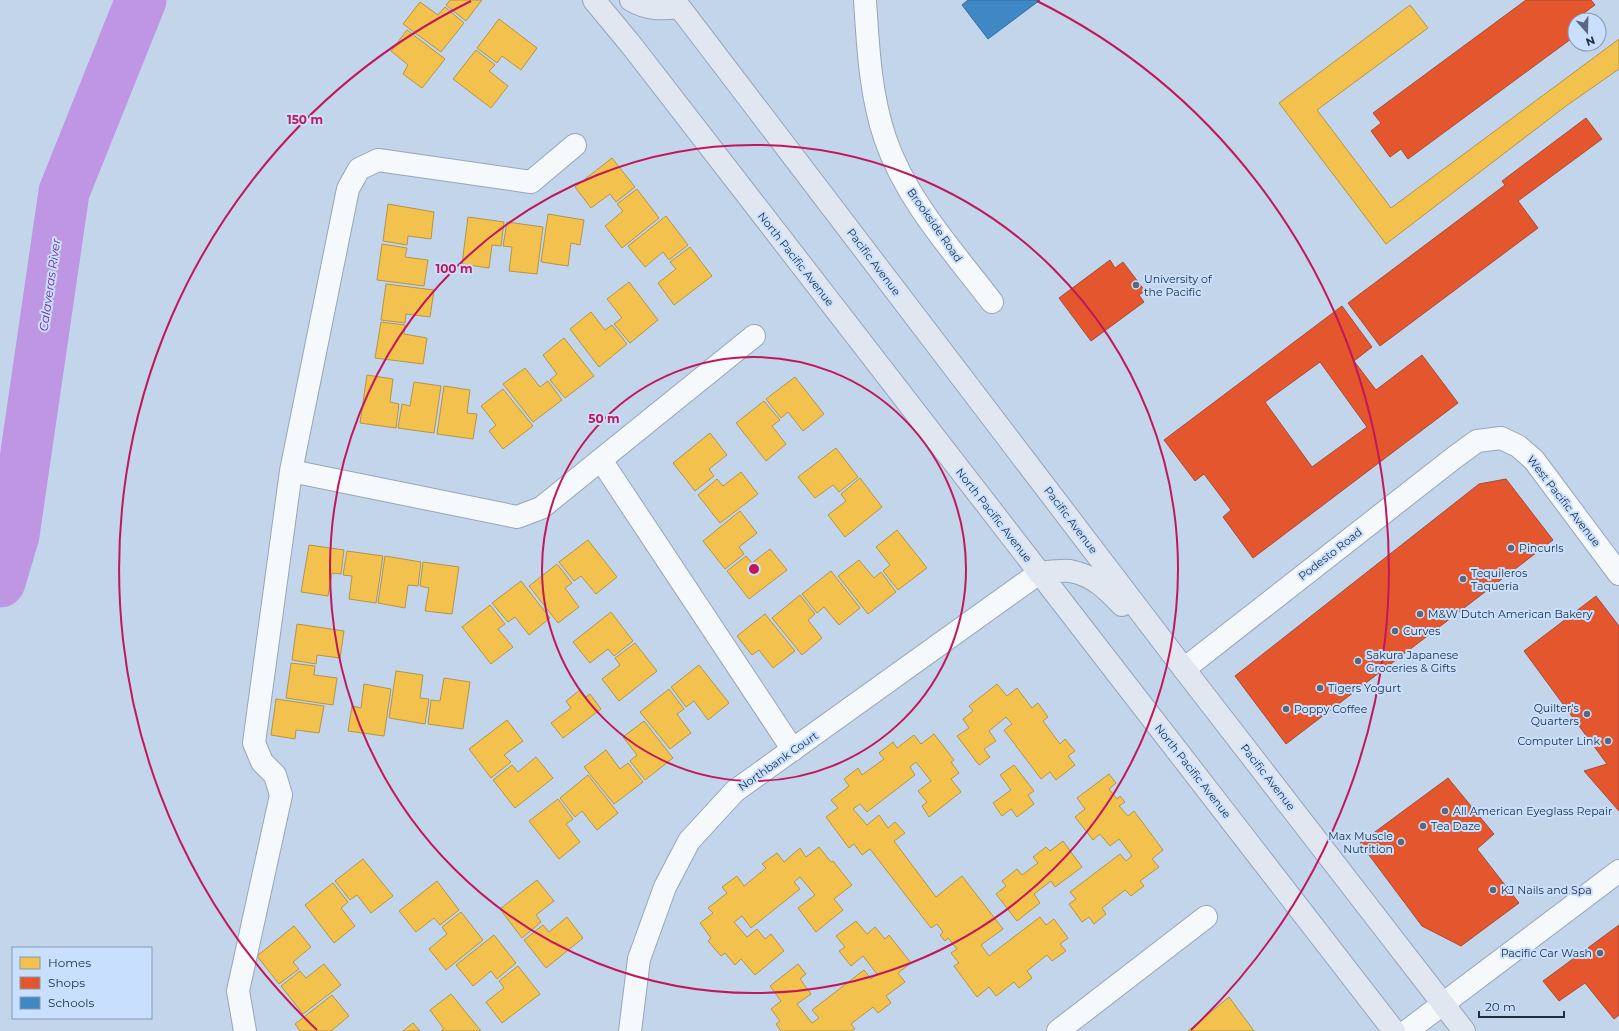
<svg xmlns="http://www.w3.org/2000/svg" width="1619" height="1031" viewBox="0 0 1619 1031" font-family="Montserrat,sans-serif">
  <rect width="100%" height="100%" fill="#c3d5eb"/>
  <path fill="#f2c14e" stroke="#b3954a" d="M 450,0 L 482,0 L 466,21 L 446,5 Z
    M 420,2 L 438,15 L 445,7 L 464,23 L 441,52 L 403,24 Z
    M 1410,5 L 1428,28 L 1317,110 L 1391,208 L 1619,39 L 1619,69 L 1566,106 L 1386,244 L 1279,103 Z
    M 499,19 L 537,48 L 521,70 L 502,56 L 497,63 L 477,48 Z
    M 407,30 L 445,59 L 422,88 L 403,74 L 408,65 L 391,51 Z
    M 476,50 L 495,65 L 489,71 L 508,86 L 491,108 L 453,79 Z
    M 612,158 L 635,187 L 616,202 L 610,194 L 591,208 L 575,187 Z
    M 637,189 L 659,218 L 622,248 L 605,226 L 623,211 L 617,204 Z
    M 388,204 L 434,212 L 431,239 L 408,236 L 407,245 L 383,241 Z
    M 548,214 L 584,220 L 580,245 L 571,243 L 568,266 L 541,262 Z
    M 666,216 L 688,245 L 669,260 L 663,252 L 645,267 L 628,246 Z
    M 468,217 L 504,222 L 501,246 L 492,245 L 489,268 L 462,264 Z
    M 507,222 L 543,227 L 537,274 L 509,271 L 512,247 L 503,246 Z
    M 382,244 L 407,248 L 405,257 L 428,260 L 424,286 L 377,280 Z
    M 690,247 L 712,276 L 674,305 L 658,283 L 676,269 L 670,262 Z
    M 629,282 L 658,320 L 630,343 L 614,324 L 622,318 L 607,299 Z
    M 386,284 L 434,290 L 430,317 L 406,314 L 405,323 L 381,320 Z
    M 591,312 L 605,330 L 612,325 L 627,344 L 599,367 L 570,329 Z
    M 381,322 L 405,325 L 404,334 L 427,338 L 423,364 L 375,358 Z
    M 564,338 L 594,376 L 565,398 L 550,380 L 557,374 L 543,355 Z
    M 525,368 L 540,387 L 548,381 L 562,400 L 533,422 L 503,384 Z
    M 367,375 L 393,379 L 390,402 L 399,404 L 396,428 L 360,423 Z
    M 795,377 L 824,414 L 803,431 L 788,412 L 781,418 L 766,399 Z
    M 414,382 L 441,386 L 434,433 L 398,428 L 402,404 L 410,406 Z
    M 444,386 L 470,390 L 467,413 L 477,414 L 473,439 L 437,434 Z
    M 503,389 L 533,426 L 503,449 L 489,431 L 496,425 L 481,406 Z
    M 764,401 L 780,420 L 772,426 L 786,444 L 766,461 L 736,423 Z
    M 710,433 L 727,455 L 709,469 L 714,476 L 695,491 L 673,463 Z
    M 836,448 L 858,477 L 839,492 L 833,485 L 815,498 L 798,477 Z
    M 741,472 L 758,494 L 720,523 L 698,495 L 717,479 L 723,486 Z
    M 860,478 L 882,507 L 845,537 L 828,515 L 846,501 L 841,494 Z
    M 740,511 L 757,533 L 739,547 L 744,554 L 725,569 L 703,541 Z
    M 897,530 L 927,568 L 898,590 L 883,571 L 890,565 L 876,547 Z
    M 588,540 L 617,577 L 596,594 L 581,576 L 574,581 L 559,562 Z
    M 309,545 L 344,550 L 341,574 L 332,573 L 328,596 L 301,592 Z
    M 770,549 L 787,570 L 749,599 L 727,571 L 746,556 L 752,563 Z
    M 347,551 L 383,556 L 376,603 L 349,599 L 352,576 L 343,575 Z
    M 385,556 L 421,562 L 418,586 L 408,585 L 405,608 L 378,603 Z
    M 859,560 L 874,578 L 881,572 L 896,592 L 868,614 L 838,576 Z
    M 423,562 L 459,567 L 452,614 L 425,611 L 429,588 L 420,586 Z
    M 557,564 L 572,583 L 565,588 L 579,607 L 558,623 L 529,586 Z
    M 831,571 L 860,608 L 839,625 L 824,607 L 817,613 L 802,594 Z
    M 521,581 L 550,618 L 529,635 L 515,617 L 508,622 L 492,603 Z
    M 800,595 L 815,614 L 808,620 L 822,638 L 802,655 L 772,618 Z
    M 490,605 L 505,624 L 498,629 L 513,647 L 491,664 L 462,627 Z
    M 611,612 L 633,641 L 614,656 L 608,649 L 590,663 L 573,642 Z
    M 765,614 L 795,651 L 773,668 L 759,650 L 752,655 L 737,636 Z
    M 297,624 L 344,631 L 340,658 L 317,655 L 316,664 L 292,660 Z
    M 635,643 L 657,671 L 619,701 L 602,679 L 620,665 L 615,658 Z
    M 291,663 L 315,666 L 314,675 L 337,678 L 333,705 L 286,698 Z
    M 699,665 L 729,703 L 708,720 L 694,701 L 686,707 L 671,687 Z
    M 396,671 L 423,675 L 420,698 L 429,699 L 425,724 L 389,718 Z
    M 444,678 L 470,682 L 463,729 L 428,724 L 431,700 L 440,701 Z
    M 364,684 L 391,689 L 384,736 L 348,731 L 352,706 L 361,708 Z
    M 997,684 L 1007,696 L 1017,688 L 1032,708 L 1038,703 L 1048,717 L 1043,721 L 1060,744 L 1065,739 L 1075,751 L 1068,756 L 1075,765 L 1056,780 L 1050,772 L 1041,779 L 1004,730 L 1012,724 L 1006,717 L 989,731 L 996,741 L 984,749 L 990,757 L 979,765 L 957,736 L 969,728 L 963,719 L 973,711 L 969,706 Z
    M 669,689 L 684,709 L 677,714 L 691,733 L 670,749 L 640,712 Z
    M 580,690 L 586,697 L 590,694 L 601,709 L 563,738 L 551,723 L 571,708 L 566,701 Z
    M 276,699 L 324,706 L 319,733 L 296,730 L 295,739 L 271,735 Z
    M 507,720 L 523,741 L 504,755 L 511,762 L 491,778 L 469,749 Z
    M 644,721 L 673,758 L 645,780 L 630,761 L 637,755 L 623,737 Z
    M 934,734 L 954,760 L 951,762 L 959,773 L 951,779 L 961,792 L 929,817 L 922,806 L 927,802 L 918,791 L 931,781 L 916,762 L 910,767 L 915,775 L 867,812 L 860,804 L 853,809 L 867,825 L 879,815 L 888,828 L 895,822 L 905,833 L 894,841 L 936,897 L 962,876 L 1003,929 L 981,945 L 989,956 L 1040,917 L 1046,925 L 1054,919 L 1068,938 L 1060,944 L 1066,951 L 1052,961 L 1047,955 L 1027,971 L 1032,978 L 1019,988 L 1014,982 L 996,996 L 989,987 L 977,997 L 954,966 L 959,963 L 951,953 L 957,949 L 948,938 L 945,941 L 940,935 L 943,932 L 937,924 L 931,928 L 870,849 L 862,855 L 854,844 L 849,848 L 826,817 L 838,808 L 831,800 L 849,786 L 844,779 L 858,768 L 862,775 L 884,759 L 879,753 L 893,742 L 897,748 L 914,735 L 921,744 Z
    M 606,750 L 620,769 L 628,763 L 643,782 L 614,804 L 584,767 Z
    M 536,757 L 553,778 L 515,808 L 493,780 L 512,765 L 518,772 Z
    M 1014,765 L 1034,791 L 1028,795 L 1034,804 L 1017,817 L 1011,809 L 1002,816 L 993,803 L 1011,790 L 1000,775 Z
    M 1109,774 L 1116,783 L 1109,789 L 1117,799 L 1120,796 L 1125,802 L 1119,806 L 1128,816 L 1134,811 L 1163,850 L 1152,859 L 1159,867 L 1140,881 L 1144,886 L 1131,896 L 1125,890 L 1102,908 L 1106,914 L 1094,924 L 1089,917 L 1082,922 L 1069,904 L 1076,899 L 1070,892 L 1120,854 L 1126,861 L 1132,856 L 1119,839 L 1110,846 L 1100,834 L 1093,840 L 1075,817 L 1085,809 L 1077,798 Z
    M 588,775 L 618,813 L 597,830 L 582,811 L 575,817 L 560,798 Z
    M 558,799 L 573,819 L 566,824 L 580,842 L 559,859 L 529,821 Z
    M 1063,841 L 1082,867 L 1055,887 L 1051,881 L 1034,894 L 1040,903 L 1017,921 L 996,894 L 1006,886 L 1002,881 L 1017,869 L 1022,875 L 1038,863 L 1033,857 L 1046,847 L 1050,851 Z
    M 819,847 L 831,862 L 833,861 L 852,885 L 834,899 L 843,910 L 816,932 L 798,908 L 815,895 L 800,877 L 794,882 L 800,889 L 751,928 L 742,916 L 734,922 L 747,937 L 757,929 L 765,939 L 771,934 L 784,951 L 755,975 L 741,959 L 735,965 L 725,953 L 721,956 L 708,941 L 711,938 L 700,923 L 713,913 L 708,908 L 727,893 L 722,887 L 737,876 L 744,886 L 766,868 L 762,864 L 777,853 L 784,862 L 800,848 L 806,857 Z
    M 363,859 L 393,896 L 371,913 L 357,895 L 350,900 L 335,881 Z
    M 537,880 L 554,901 L 536,915 L 541,922 L 522,938 L 500,909 Z
    M 437,881 L 459,910 L 440,925 L 434,918 L 416,932 L 399,911 Z
    M 333,883 L 348,902 L 341,908 L 355,926 L 334,943 L 305,905 Z
    M 461,912 L 483,940 L 446,970 L 429,949 L 447,934 L 442,927 Z
    M 567,917 L 583,938 L 546,968 L 524,940 L 543,925 L 549,932 Z
    M 856,921 L 867,934 L 875,927 L 885,939 L 889,935 L 911,963 L 898,973 L 905,982 L 886,996 L 891,1003 L 878,1013 L 873,1007 L 851,1024 L 855,1029 L 852,1031 L 781,1031 L 776,1024 L 780,1021 L 771,1009 L 781,1001 L 770,986 L 798,964 L 806,974 L 800,979 L 811,994 L 797,1004 L 812,1023 L 819,1018 L 812,1010 L 864,970 L 871,979 L 877,974 L 863,956 L 851,966 L 839,951 L 845,947 L 836,936 Z
    M 294,926 L 311,947 L 293,962 L 299,969 L 279,984 L 257,956 Z
    M 494,935 L 516,963 L 497,979 L 491,971 L 473,986 L 456,965 Z
    M 324,964 L 341,985 L 303,1014 L 281,986 L 300,971 L 306,978 Z
    M 518,966 L 540,994 L 502,1023 L 486,1002 L 504,988 L 499,981 Z
    M 451,994 L 481,1031 L 441,1031 L 444,1029 L 430,1010 Z
    M 332,995 L 349,1016 L 331,1031 L 300,1031 L 295,1024 Z
    M 1229,997 L 1254,1031 L 1188,1031 Z
    M 413,1023 L 420,1031 L 403,1031 Z"/>
  <path fill="#e4572e" stroke="#a94b34" fill-rule="evenodd" d="M 1526,0 L 1591,0 L 1595,5 L 1584,13 L 1590,20 L 1575,20 L 1575,36 L 1408,159 L 1401,149 L 1390,157 L 1371,131 L 1381,123 L 1373,113 Z
    M 1586,118 L 1602,139 L 1518,201 L 1538,228 L 1380,346 L 1348,303 L 1505,185 L 1502,181 Z
    M 1110,260 L 1115,268 L 1123,262 L 1145,291 L 1139,295 L 1144,302 L 1091,341 L 1059,298 Z
    M 1342,306 L 1372,347 L 1354,361 L 1376,390 L 1422,355 L 1458,403 L 1253,558 L 1223,517 L 1231,510 L 1204,474 L 1195,481 L 1164,440 ZM 1320,362 L 1367,427 L 1312,467 L 1265,402 Z
    M 1506,479 L 1553,540 L 1286,744 L 1235,676 L 1479,484 Z
    M 1596,596 L 1619,626 L 1619,811 L 1584,771 L 1607,764 L 1524,651 Z
    M 1448,778 L 1494,834 L 1477,849 L 1519,903 L 1461,946 L 1422,926 L 1360,843 Z
    M 1619,925 L 1619,1015 L 1614,1019 L 1585,983 L 1559,1001 L 1543,981 Z"/>
  <path fill="#3f88c5" stroke="#356d9e" d="M 968,0 L 1040,0 L 988,39 L 962,5 Z"/>
  <g fill="none" stroke-linecap="round" stroke-linejoin="round">
    <path stroke="#be96e3" stroke-width="51" d="M 0,582 L 14,535 L 64,192 L 141,0"/>
    <g stroke="#96a6b8" stroke-width="24">
      <path id="minor" d="M 865,0 C 868,46 870,93 885,138 C 906,200 953,251 992,302
        M 601,460 L 793,750
        M 291,471 L 517,517 L 541,508 L 754,336
        M 1184,669 L 1455,457 L 1477,441 L 1501,438 L 1518,446 L 1534,460 L 1619,574
        M 245,1031 L 238,991 L 281,795 L 275,775 L 262,762 L 254,743 L 291,471 L 348,189 L 359,169 L 378,160 L 531,182 L 575,145
        M 630,1031 L 639,959 L 665,887 L 689,841 L 735,791 L 1039,573
        M 1058,1031 L 1206,917
        M 1407,1031 L 1619,871"/>
    </g>
    <g stroke="#93a5bb" stroke-width="24">
      <path id="major" d="M 594,0 L 632,46 L 1394,1031
        M 631,0 C 648,10 661,9 679,7
        M 674,0 L 1184,669 L 1464,1031
        M 1039,573 C 1049,572 1061,570 1070,571 C 1093,575 1107,589 1122,605"/>
    </g>
    <use href="#minor" stroke="#f6f9fc" stroke-width="22"/>
    <use href="#major" stroke="#e0e7f0" stroke-width="22"/>
  </g>
  <g fill="none" stroke="#c2185b" stroke-width="2">
    <circle cx="754" cy="569" r="212"/>
    <circle cx="754" cy="569" r="424"/>
    <path d="M317 1030A635 635 0 0 1 471 1M1037 1A635 635 0 0 1 1191 1030"/>
  </g>
  <g fill="#58697d" stroke="#c8e0fe" stroke-width="1.5">
    <circle cx="1136" cy="285" r="4"/>
    <circle cx="1511" cy="548" r="4"/>
    <circle cx="1463" cy="579" r="4"/>
    <circle cx="1420" cy="614" r="4"/>
    <circle cx="1395" cy="631" r="4"/>
    <circle cx="1358" cy="661" r="4"/>
    <circle cx="1320" cy="688" r="4"/>
    <circle cx="1286" cy="709" r="4"/>
    <circle cx="1587" cy="714" r="4"/>
    <circle cx="1608" cy="741" r="4"/>
    <circle cx="1445" cy="811" r="4"/>
    <circle cx="1423" cy="826" r="4"/>
    <circle cx="1401" cy="842" r="4"/>
    <circle cx="1493" cy="890" r="4"/>
    <circle cx="1600" cy="953" r="4"/>
  </g>
  <g text-anchor="middle" stroke-width="4" stroke-linejoin="round" paint-order="stroke">
    <g font-size="11" fill="#1f2f42" stroke="#c8e0fe">
      <text transform="translate(935 225) rotate(55)" y="4">Brookside Road</text>
      <text transform="translate(796 259) rotate(52)" y="4">North Pacific Avenue</text>
      <text transform="translate(874 262) rotate(53)" y="4">Pacific Avenue</text>
      <text transform="translate(1564 501) rotate(52)" y="4">West Pacific Avenue</text>
      <text transform="translate(994 515) rotate(52)" y="4">North Pacific Avenue</text>
      <text transform="translate(1071 520) rotate(53)" y="4">Pacific Avenue</text>
      <text transform="translate(1330 554) rotate(-38)" y="4">Podesto Road</text>
      <text transform="translate(778 761) rotate(-35)" y="4">Northbank Court</text>
      <text transform="translate(1193 771) rotate(52)" y="4">North Pacific Avenue</text>
      <text transform="translate(1268 777) rotate(52)" y="4">Pacific Avenue</text>
    </g>
    <g font-size="11" fill="#1f2f42" stroke="#c8e0fe" text-anchor="start">
      <text x="1144" y="283">University of<tspan x="1144" dy="13">the Pacific</tspan></text>
      <text x="1519" y="552">Pincurls</text>
      <text x="1471" y="577">Tequileros<tspan x="1471" dy="13">Taqueria</tspan></text>
      <text x="1428" y="618">M&amp;W Dutch American Bakery</text>
      <text x="1403" y="635">Curves</text>
      <text x="1366" y="659">Sakura Japanese<tspan x="1366" dy="13">Groceries &amp; Gifts</tspan></text>
      <text x="1328" y="692">Tigers Yogurt</text>
      <text x="1579" y="712" text-anchor="end">Quilter's<tspan x="1579" dy="13">Quarters</tspan></text>
      <text x="1294" y="713">Poppy Coffee</text>
      <text x="1600" y="745" text-anchor="end">Computer Link</text>
      <text x="1453" y="815">All American Eyeglass Repair</text>
      <text x="1431" y="830">Tea Daze</text>
      <text x="1393" y="840" text-anchor="end">Max Muscle<tspan x="1393" dy="13">Nutrition</tspan></text>
      <text x="1501" y="894">KJ Nails and Spa</text>
      <text x="1592" y="957" text-anchor="end">Pacific Car Wash</text>
    </g>
    <g font-size="12" font-style="italic" fill="#7a289f" stroke="#c8e0fe">
      <text transform="translate(50 285) rotate(-82)" y="4">Calaveras River</text>
    </g>
  </g>
  <circle cx="754" cy="569" r="6" fill="#c2185b" stroke="#c8e0fe" stroke-width="2"/>
  <g font-size="12" text-anchor="middle" font-weight="bold" fill="#c2185b" stroke="#c8e0fe" stroke-width="4" stroke-linejoin="round" paint-order="stroke">
    <text x="305" y="124">150 m</text>
    <text x="454" y="273">100 m</text>
    <text x="604" y="423">50 m</text>
  </g>
  <rect x="12" y="947" width="140" height="72" fill="#c8e0fe" stroke="#8499b3"/>
  <rect x="20" y="957" width="20" height="12" fill="#f2c14e" stroke="#8499b3"/>
  <text x="48" y="967" font-size="12" fill="#1f2f42">Homes</text>
  <rect x="20" y="977" width="20" height="12" fill="#e4572e" stroke="#8499b3"/>
  <text x="48" y="987" font-size="12" fill="#1f2f42">Shops</text>
  <rect x="20" y="997" width="20" height="12" fill="#3f88c5" stroke="#8499b3"/>
  <text x="48" y="1007" font-size="12" fill="#1f2f42">Schools</text>
  <g transform="translate(1587 32) rotate(160)"><circle r="19" fill="#c8e0fe" stroke="#8499b3"/>
  <path d="M0-3L7 15L0 10L-7 15Z" fill="#58697d"/>
  <text y="-6" font-size="11" font-weight="bold" text-anchor="middle" fill="#1f2f42">N</text>
  </g>
  <path d="M1479 1011v6h85v-6" fill="none" stroke="#1f2f42" stroke-width="2"/>
  <text x="1485" y="1011" font-size="12" fill="#1f2f42" stroke="#c8e0fe" stroke-width="3" paint-order="stroke">20 m</text>
</svg>
